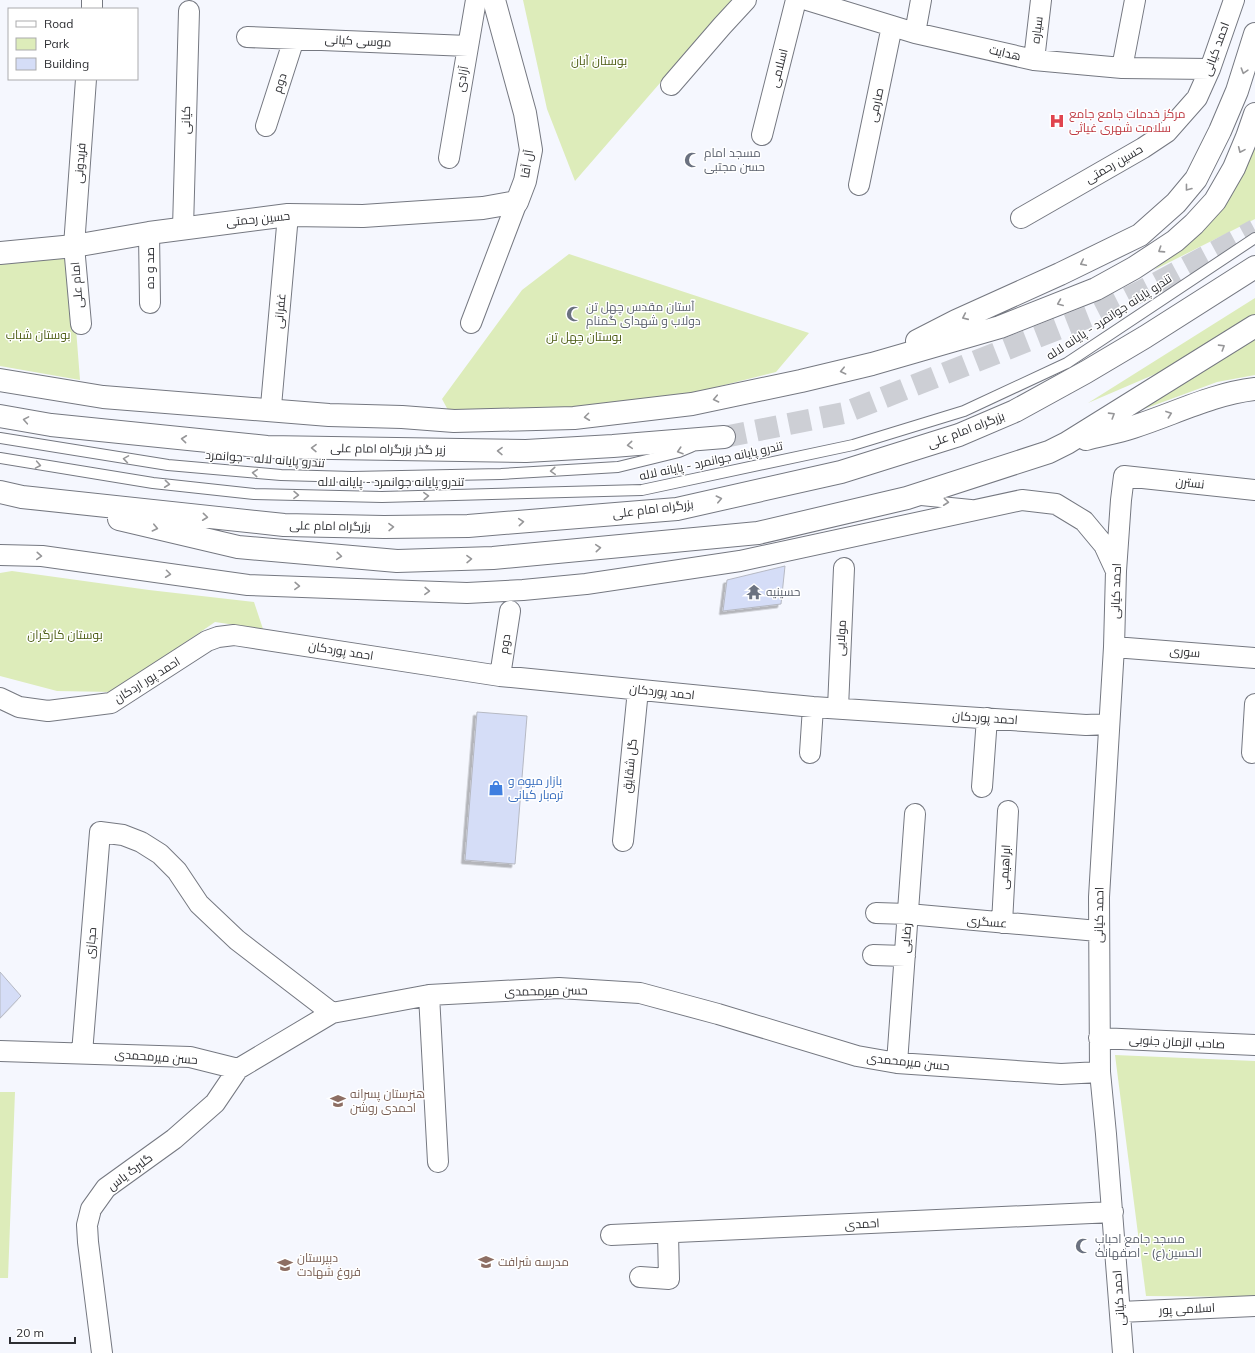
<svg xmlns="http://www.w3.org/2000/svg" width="1255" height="1353" viewBox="0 0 1255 1353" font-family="Mulish,Cairo,sans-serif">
  <defs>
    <filter id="shadow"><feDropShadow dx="-3.5" dy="3.5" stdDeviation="0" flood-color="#0004"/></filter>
  </defs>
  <rect width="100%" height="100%" fill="#f5f7fe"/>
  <path fill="#ddecba" d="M 523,0 L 732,0 L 575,181 L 547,109 Z
    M 1255,141 L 1255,219 L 1154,270 L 1209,222 Z
    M 70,252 L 80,380 L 0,366 L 0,263 Z
    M 569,254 L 809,333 L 776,372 L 641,406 L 455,423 L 442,399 L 522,290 Z
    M 1255,298 L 1255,315 L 1174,366 L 1088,403 Z
    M 1255,337 L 1255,375 L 1217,382 L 1125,416 Z
    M 12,571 L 149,590 L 254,602 L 263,629 L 215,622 L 113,692 L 57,691 L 0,676 L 0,573 Z
    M 1115,1055 L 1255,1061 L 1255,1297 L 1146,1296 Z
    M 0,1092 L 15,1092 L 8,1278 L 0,1278 Z"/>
  <path fill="#d5ddf7" stroke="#b6b9c3" filter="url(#shadow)" d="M 785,566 L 781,604 L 723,611 L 727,580 Z
    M 477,712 L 527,716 L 515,864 L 465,860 Z
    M 0,972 L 21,996 L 0,1018 Z"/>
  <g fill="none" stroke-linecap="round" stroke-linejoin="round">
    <path stroke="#cdcfd5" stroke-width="22" stroke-dasharray="22 11" stroke-linecap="butt" d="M 724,437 L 844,413 L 1096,314 L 1151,286 L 1255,230"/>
    <g stroke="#757881" stroke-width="12">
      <path id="service" d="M 0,438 L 168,465 L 281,475 L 352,477 L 501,474 L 618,467 L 679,452 L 691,447
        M 0,458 L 153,483 L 254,494 L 382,497 L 642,490 L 853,445 L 964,411 L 1067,363 L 1255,238
        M 921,500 L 971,505"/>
    </g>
    <g stroke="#757881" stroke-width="22">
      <path id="minor" d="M 807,0 L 915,33 L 1034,60 L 1122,68 L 1210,69
        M 92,9 L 92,0
        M 915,33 L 921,0
        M 247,37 L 468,46
        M 1034,60 L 1041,0
        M 1122,68 L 1135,0
        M 671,85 L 722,26 L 746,0
        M 266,126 L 294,39
        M 762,135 L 796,0
        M 449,158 L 476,0
        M 859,185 L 892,26
        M 1021,218 L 1143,148 L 1167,132 L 1197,98 L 1210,69 L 1234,0
        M 183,228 L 189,11
        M 149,233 L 150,303
        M 471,323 L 517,202
        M 81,324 L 74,246 L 86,79
        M 271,406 L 288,215
        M 0,555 L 42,556 L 248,585 L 467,593 L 523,590 L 586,584 L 740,561 L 1022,500 L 1056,504 L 1084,521 L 1104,545 L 1116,571
        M 1114,647 L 1255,658
        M 500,676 L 510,611
        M 0,698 L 19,707 L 48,711 L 111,703 L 207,641 L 218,637 L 234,635 L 500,676 L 813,707 L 1086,725 L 1109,724
        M 838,708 L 844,568
        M 810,753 L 813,707
        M 1252,753 L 1255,704
        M 982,787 L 987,718
        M 623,841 L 638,690
        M 876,913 L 908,914 L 1098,931
        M 1002,923 L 1008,811
        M 873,955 L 905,956
        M 429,995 L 438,1162
        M 1099,1038 L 1255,1045
        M 0,1051 L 190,1057 L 238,1069 L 332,1013 L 429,995 L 559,988 L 640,993 L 718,1014 L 857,1056 L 897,1063 L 1061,1074 L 1100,1072
        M 82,1053 L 100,832 L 123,835 L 141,842 L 160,854 L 177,871 L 199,904 L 237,940 L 332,1013
        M 897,1063 L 915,814
        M 611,1235 L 1113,1212
        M 640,1277 L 669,1279 L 668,1233
        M 1120,1312 L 1255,1306
        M 102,1353 L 88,1242 L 87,1225 L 91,1209 L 106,1188 L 174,1139 L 215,1103 L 238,1069
        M 1123,1353 L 1106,1134 L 1100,1072 L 1099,897 L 1114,647 L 1116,571 L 1121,500 L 1124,476 L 1255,490"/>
    </g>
    <g stroke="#757881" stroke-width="24">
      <path id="secondary" d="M 0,253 L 74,246 L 149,233 L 288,215 L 363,216 L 483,208 L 517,202 L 525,181 L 531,150 L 525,113 L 494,0"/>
    </g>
    <g stroke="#757881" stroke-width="24">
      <path id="trunk" d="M 917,341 L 956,321 L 1060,274 L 1140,235 L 1176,203 L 1196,179 L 1220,131 L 1237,91 L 1255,34
        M 0,380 L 103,397 L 329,415 L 402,417 L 454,421 L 574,418 L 692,404 L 801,381 L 872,364 L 1000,327 L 1096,289 L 1134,268 L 1175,241 L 1194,224 L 1215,201 L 1234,168 L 1247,137 L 1255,114
        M 0,416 L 51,425 L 267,447 L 526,451 L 613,446 L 724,437
        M 1086,439 C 1101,435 1118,432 1133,427 C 1174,414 1212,394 1255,389
        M 0,492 L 22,497 L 284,525 L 384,527 L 468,526 L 677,509 L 841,472 L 959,435 L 1015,411 L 1086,372 L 1145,337 L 1255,267
        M 119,519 L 238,547 L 397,561 L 493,558 L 758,533 L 907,498 L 1049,452 L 1067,443 L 1255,326"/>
    </g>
    <use href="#service" stroke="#fff" stroke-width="10"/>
    <use href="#minor" stroke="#fff" stroke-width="20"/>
    <use href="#secondary" stroke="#fff" stroke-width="22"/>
    <use href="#trunk" stroke="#fff" stroke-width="22"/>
  </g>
  <defs><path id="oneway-chevron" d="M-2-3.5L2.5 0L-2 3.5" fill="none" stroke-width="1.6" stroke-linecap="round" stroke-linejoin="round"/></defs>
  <g stroke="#969698">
    <use href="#oneway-chevron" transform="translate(1244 71) rotate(107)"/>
    <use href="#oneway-chevron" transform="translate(1241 150) rotate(114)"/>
    <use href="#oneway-chevron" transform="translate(1188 188) rotate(128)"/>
    <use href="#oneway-chevron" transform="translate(1161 250) rotate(147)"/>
    <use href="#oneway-chevron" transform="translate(1083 263) rotate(154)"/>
    <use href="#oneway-chevron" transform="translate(1060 303) rotate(158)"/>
    <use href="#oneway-chevron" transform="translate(965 317) rotate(156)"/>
    <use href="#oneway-chevron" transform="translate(1222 347) rotate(-32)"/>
    <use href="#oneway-chevron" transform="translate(843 371) rotate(167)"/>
    <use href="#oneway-chevron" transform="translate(716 399) rotate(168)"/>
    <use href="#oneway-chevron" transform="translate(1169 414) rotate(-20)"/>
    <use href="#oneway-chevron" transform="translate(1112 415) rotate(-32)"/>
    <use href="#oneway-chevron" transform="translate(587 417) rotate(173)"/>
    <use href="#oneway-chevron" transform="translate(26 420) rotate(-170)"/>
    <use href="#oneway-chevron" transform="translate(184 439) rotate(-174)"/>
    <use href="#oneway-chevron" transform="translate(630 445) rotate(175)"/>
    <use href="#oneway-chevron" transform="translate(314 448) rotate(-179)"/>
    <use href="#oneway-chevron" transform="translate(500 451) rotate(-179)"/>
    <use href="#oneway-chevron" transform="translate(680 451) rotate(162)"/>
    <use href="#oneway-chevron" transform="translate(126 459) rotate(-171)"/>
    <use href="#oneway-chevron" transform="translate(38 465) rotate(10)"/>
    <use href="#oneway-chevron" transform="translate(553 471) rotate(176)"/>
    <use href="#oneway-chevron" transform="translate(255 473) rotate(-175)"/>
    <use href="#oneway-chevron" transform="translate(167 484) rotate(6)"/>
    <use href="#oneway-chevron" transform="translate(296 495) rotate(1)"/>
    <use href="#oneway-chevron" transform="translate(426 496) rotate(-2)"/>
    <use href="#oneway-chevron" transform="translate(719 499) rotate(-13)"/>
    <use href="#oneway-chevron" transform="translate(946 502) rotate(6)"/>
    <use href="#oneway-chevron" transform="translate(205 517) rotate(6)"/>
    <use href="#oneway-chevron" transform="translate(521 522) rotate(-5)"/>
    <use href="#oneway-chevron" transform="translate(391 527) rotate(-1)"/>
    <use href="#oneway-chevron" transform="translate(155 528) rotate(13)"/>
    <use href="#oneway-chevron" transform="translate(598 548) rotate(-5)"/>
    <use href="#oneway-chevron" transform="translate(39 556) rotate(4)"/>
    <use href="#oneway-chevron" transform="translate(339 556) rotate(5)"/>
    <use href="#oneway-chevron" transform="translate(469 559) rotate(-1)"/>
    <use href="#oneway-chevron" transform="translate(168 574) rotate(7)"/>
    <use href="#oneway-chevron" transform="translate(297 586) rotate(2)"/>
    <use href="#oneway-chevron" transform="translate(427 591) rotate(2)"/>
  </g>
  <defs>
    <g id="hospital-bare" transform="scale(1.2)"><path d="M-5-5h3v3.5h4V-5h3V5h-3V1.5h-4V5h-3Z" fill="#e0444e" stroke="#fff" stroke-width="2.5" paint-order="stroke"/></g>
    <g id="mosque-bare" transform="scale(1.2)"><path d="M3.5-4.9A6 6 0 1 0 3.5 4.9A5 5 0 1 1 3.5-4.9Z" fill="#6b7280" stroke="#fff" stroke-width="2.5" paint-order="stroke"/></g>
    <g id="temple-bare" transform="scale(1.2)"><path d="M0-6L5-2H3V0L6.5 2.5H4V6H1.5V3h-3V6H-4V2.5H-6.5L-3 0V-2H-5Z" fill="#6b7280" stroke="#fff" stroke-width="2.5" paint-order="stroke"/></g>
    <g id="shop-bare" transform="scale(1.2)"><path d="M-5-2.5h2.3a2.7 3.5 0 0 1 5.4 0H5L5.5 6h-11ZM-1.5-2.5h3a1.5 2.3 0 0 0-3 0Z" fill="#3f7fe0" stroke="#fff" stroke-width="2.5" paint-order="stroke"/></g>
    <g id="school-bare" transform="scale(1.2)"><path d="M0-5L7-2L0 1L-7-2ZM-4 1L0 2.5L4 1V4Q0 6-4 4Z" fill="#8d6e63" stroke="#fff" stroke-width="2.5" paint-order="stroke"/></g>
  </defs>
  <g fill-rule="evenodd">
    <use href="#hospital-bare" x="1057" y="121"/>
    <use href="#mosque-bare" x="692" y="160"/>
    <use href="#mosque-bare" x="574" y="314"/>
    <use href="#temple-bare" x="754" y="592"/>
    <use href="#shop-bare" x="496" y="788"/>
    <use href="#school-bare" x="338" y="1101"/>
    <use href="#mosque-bare" x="1083" y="1246"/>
    <use href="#school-bare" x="486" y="1262"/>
    <use href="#school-bare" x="285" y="1265"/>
  </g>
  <g text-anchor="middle" stroke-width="3" stroke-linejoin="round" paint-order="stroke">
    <g font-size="12" fill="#2d2e32" stroke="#fff">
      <text transform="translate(1037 30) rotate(-83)" y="4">سیاره</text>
      <text transform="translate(358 41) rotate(3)" y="4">موسی کیانی</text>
      <text transform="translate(1216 49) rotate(-70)" y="4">احمد کیانی</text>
      <text transform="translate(1005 53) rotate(13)" y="4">هدایت</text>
      <text transform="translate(779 68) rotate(-76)" y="4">اسلامی</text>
      <text transform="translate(462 79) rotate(-80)" y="4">آزادی</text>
      <text transform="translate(280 83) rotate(-72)" y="4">دوم</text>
      <text transform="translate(876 105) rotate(-78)" y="4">صارمی</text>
      <text transform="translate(186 120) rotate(-89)" y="4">کیانی</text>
      <text transform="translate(80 163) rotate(-86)" y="4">فریدونی</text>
      <text transform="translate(527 164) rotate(-81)" y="4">آل آقا</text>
      <text transform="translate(1114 164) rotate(-30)" y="4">حسین رحمتی</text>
      <text transform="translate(258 219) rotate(-6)" y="4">حسین رحمتی</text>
      <text transform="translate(150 268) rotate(-90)" y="4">صد و ده</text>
      <text transform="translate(77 285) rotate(-95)" y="4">امام علی</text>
      <text transform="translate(280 311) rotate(-85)" y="4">غفرانی</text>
      <text transform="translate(1109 317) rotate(-33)" y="4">تندرو پایانه جوانمرد - پایانه لاله</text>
      <text transform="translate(966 430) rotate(-21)" y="4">بزرگراه امام علی</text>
      <text transform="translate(388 449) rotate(1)" y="4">زیر گذر بزرگراه امام علی</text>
      <text transform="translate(265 459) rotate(4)" y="4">تندرو پایانه لاله - جوانمرد</text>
      <text transform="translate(711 461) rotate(-12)" y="4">تندرو پایانه جوانمرد - پایانه لاله</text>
      <text x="391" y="486">تندرو پایانه جوانمرد - پایانه لاله</text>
      <text transform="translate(1190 483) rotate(6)" y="4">نسترن</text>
      <text transform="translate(653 509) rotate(-7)" y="4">بزرگراه امام علی</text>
      <text transform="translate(330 526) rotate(1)" y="4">بزرگراه امام علی</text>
      <text transform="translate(1116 591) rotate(-88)" y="4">احمد کیانی</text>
      <text transform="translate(841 638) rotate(-87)" y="4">مولایی</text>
      <text transform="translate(505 644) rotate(-81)" y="4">دوم</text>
      <text transform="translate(341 651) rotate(9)" y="4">احمد پوردکان</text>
      <text transform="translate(1185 652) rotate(5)" y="4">سوری</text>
      <text transform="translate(147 680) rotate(-32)" y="4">احمد پور اردکان</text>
      <text transform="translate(662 692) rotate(6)" y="4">احمد پوردکان</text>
      <text transform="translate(985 718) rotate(4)" y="4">احمد پوردکان</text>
      <text transform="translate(630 766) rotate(-84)" y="4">گل شقایق</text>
      <text transform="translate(1005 867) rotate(-87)" y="4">ابراهیمی</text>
      <text transform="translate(1099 915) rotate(-89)" y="4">احمد کیانی</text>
      <text transform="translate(987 922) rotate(5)" y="4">عسگری</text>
      <text transform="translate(906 938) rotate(-86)" y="4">رضایی</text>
      <text transform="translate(91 943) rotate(-85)" y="4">حجازی</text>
      <text transform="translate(546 991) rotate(-1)" y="4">حسن میرمحمدی</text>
      <text transform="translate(1177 1042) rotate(3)" y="4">صاحب الزمان جنوبی</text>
      <text transform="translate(156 1057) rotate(4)" y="4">حسن میرمحمدی</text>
      <text transform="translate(908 1062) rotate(6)" y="4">حسن میرمحمدی</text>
      <text transform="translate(130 1172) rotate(-37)" y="4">گلبرگ یاس</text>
      <text transform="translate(862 1224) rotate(-3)" y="4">احمدی</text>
      <text transform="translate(1119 1298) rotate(-94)" y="4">احمد کیانی</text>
      <text transform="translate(1187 1309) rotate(-3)" y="4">اسلامی پور</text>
    </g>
    <g font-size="12" fill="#4c5c13" stroke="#fff">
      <text x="599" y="65">بوستان آبان</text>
      <text x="38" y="339">بوستان شباب</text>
      <text x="584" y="341">بوستان چهل تن</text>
      <text x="65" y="639">بوستان کارگران</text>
    </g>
    <g font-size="12" fill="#be3a42" stroke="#fff" text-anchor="start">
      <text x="1069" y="118">مرکز خدمات جامع جامع<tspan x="1069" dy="14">سلامت شهری غیاثی</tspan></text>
    </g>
    <g font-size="12" fill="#5b616d" stroke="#fff" text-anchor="start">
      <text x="704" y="157">مسجد امام<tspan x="704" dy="14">حسن مجتبی</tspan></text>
      <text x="586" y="311">آستان مقدس چهل تن<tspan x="586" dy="14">دولاب و شهدای گمنام</tspan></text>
      <text x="766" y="596">حسینیه</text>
      <text x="1095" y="1243">مسجد جامع احباب<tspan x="1095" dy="14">الحسین(ع) - اصفهانک</tspan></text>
    </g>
    <g font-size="12" fill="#366cbe" stroke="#fff" text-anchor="start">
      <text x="508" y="785">بازار میوه و<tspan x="508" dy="14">تره‌بار کیانی</tspan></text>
    </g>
    <g font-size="12" fill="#785e54" stroke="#fff" text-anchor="start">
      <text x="350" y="1098">هنرستان پسرانه<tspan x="350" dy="14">احمدی روشن</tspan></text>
      <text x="297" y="1262">دبیرستان<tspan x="297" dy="14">فروغ شهادت</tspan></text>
      <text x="498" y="1266">مدرسه شرافت</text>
    </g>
  </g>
  <rect x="8" y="8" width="130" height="72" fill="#ffffff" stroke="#ababad"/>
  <rect x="16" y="21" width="20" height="6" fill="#ffffff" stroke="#ababad"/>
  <text x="44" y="28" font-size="12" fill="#2d2e32">Road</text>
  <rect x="16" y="38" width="20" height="12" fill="#ddecba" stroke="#ababad"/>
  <text x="44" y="48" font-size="12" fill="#2d2e32">Park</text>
  <rect x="16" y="58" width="20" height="12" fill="#d5ddf7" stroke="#ababad"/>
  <text x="44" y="68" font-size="12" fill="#2d2e32">Building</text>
  <path d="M10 1337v6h65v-6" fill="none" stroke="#2d2e32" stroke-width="2"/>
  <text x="16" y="1337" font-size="12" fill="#2d2e32" stroke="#ffffff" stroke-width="3" paint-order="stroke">20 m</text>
</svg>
